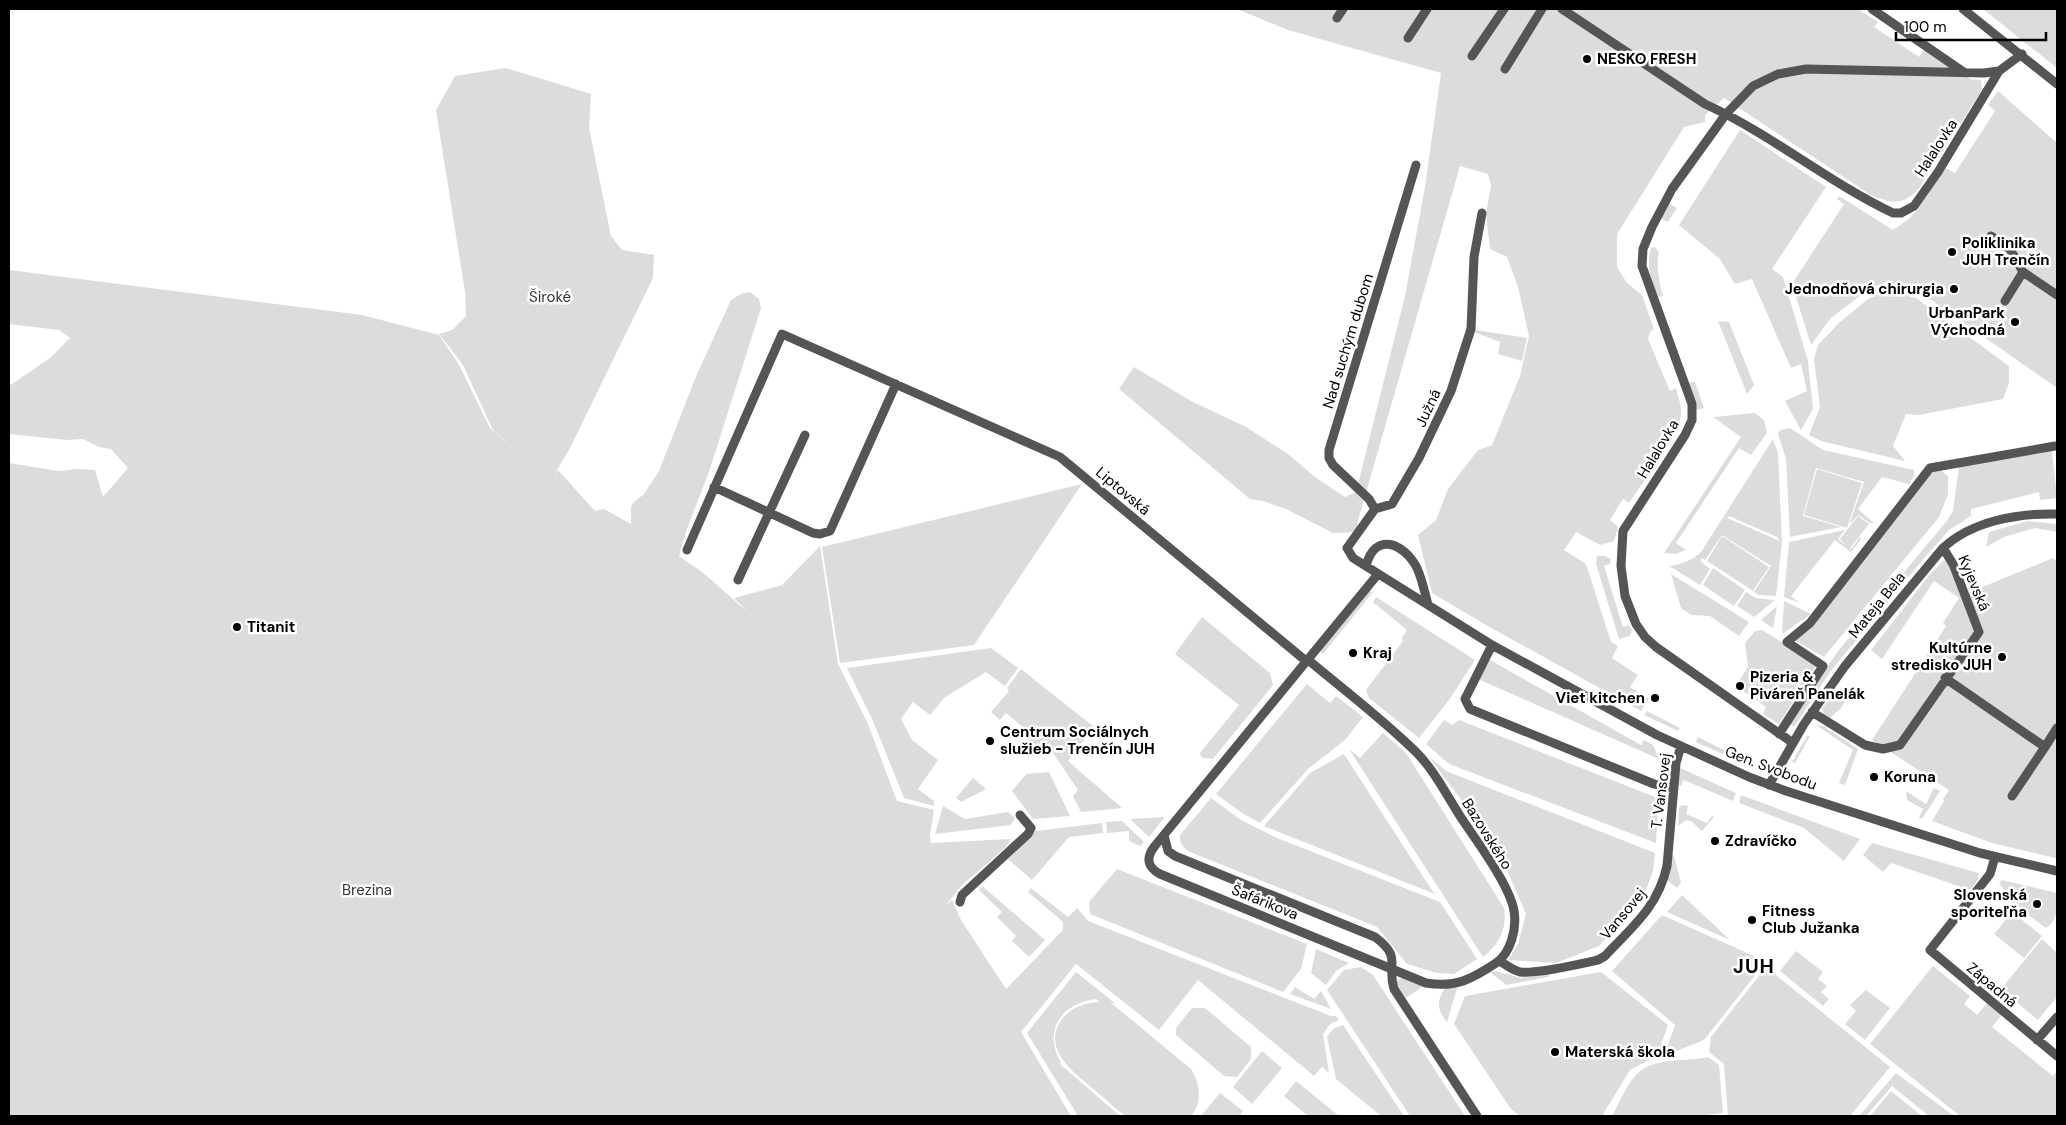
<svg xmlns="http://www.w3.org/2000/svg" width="2066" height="1125" viewBox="0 0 2066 1125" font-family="'DM Sans',sans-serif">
  <rect width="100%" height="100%" fill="#fff"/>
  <path fill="#dcdcdc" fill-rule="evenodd" d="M 1237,9 L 1858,9 L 1878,22 L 1874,27 L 1919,57 L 1924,50 L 1971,79 L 1981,80 L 1982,90 L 1920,187 C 1904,206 1893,204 1871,195 L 1724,98 L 1705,115 L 1705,122 L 1684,127 L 1617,234 L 1617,267 L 1627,283 L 1642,295 L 1654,329 L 1650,332 L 1648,339 L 1670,391 L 1676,388 C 1678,397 1682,406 1681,415 C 1678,437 1642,483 1629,503 L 1623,499 L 1610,520 L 1618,527 L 1614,541 L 1600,545 L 1576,532 L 1564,550 L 1586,564 L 1611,642 L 1618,646 L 1612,658 L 1638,675 L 1630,687 L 1649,699 L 1641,711 L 1486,625 L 1432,593 L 1418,535 L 1436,520 L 1448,489 L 1478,450 L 1492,445 L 1520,376 L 1529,336 L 1518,287 L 1507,257 L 1490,249 L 1486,214 L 1491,185 L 1488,174 L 1460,166 L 1357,524 L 1361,527 L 1361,532 L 1333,533 L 1286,509 L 1263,501 L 1250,499 L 1119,389 L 1134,367 L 1191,401 L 1246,427 L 1288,454 L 1315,477 L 1345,497 L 1356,492 L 1405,296 L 1425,187 L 1441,73 L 1288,30 Z
    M 1983,9 L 2057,9 L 2057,68 Z
    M 506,68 L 591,94 L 589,128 L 611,236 L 622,250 L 654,255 L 653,278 L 570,448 L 553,477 L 558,470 L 595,511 L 604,509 L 631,524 L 631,508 L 633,503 L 644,494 L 659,471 L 697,374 L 731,300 L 741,294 L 750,292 L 759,299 L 761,308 L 709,472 L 688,526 L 679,556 L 702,572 L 749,613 L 734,598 L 782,585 L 820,546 L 838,664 L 868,724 L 897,801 L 934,810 L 930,835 L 931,843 L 1011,839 L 1006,847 L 962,885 L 946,905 L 952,900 L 961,920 L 1006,989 L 1063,930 L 1063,922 L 1028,892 L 1031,888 L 1068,917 L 1077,908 L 1088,921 L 1331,1016 L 1336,1016 L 1339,1020 L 1330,1024 L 1323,1034 L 1329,1073 L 1322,1067 L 1314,1076 L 1198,980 L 1159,1030 L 1076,964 L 1021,1032 L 1071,1116 L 9,1116 L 9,463 L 58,471 L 77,469 L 95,470 L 103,497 L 128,468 L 111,449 L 99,447 L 83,439 L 67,440 L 9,434 L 9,386 L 50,358 L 70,338 L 59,330 L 9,324 L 9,270 L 362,315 L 439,335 L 458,363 L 490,428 L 519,455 L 493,430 L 463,365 L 439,334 L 452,330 L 466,316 L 465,292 L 436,110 L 455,76 Z
    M 1998,91 L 2057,143 L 2057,388 L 1917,290 L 1887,282 L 1869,289 L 1831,318 L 1811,345 L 1792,284 L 1844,204 L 1837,199 L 1839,196 L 1893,230 L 1910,218 L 1916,211 L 1946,168 L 1955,173 L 1995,111 L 1988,105 Z
    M 1740,130 L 1826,187 L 1772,269 L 1783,277 L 1808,361 L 1813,409 L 1801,430 L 1785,401 L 1807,391 L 1801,364 L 1791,368 L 1752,279 L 1735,284 L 1720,259 L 1679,225 Z
    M 1668,203 L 1677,208 L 1668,222 L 1660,218 Z
    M 1655,247 L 1659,252 C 1656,268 1659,280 1663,296 L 1658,297 C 1651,281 1646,266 1651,248 Z
    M 1894,292 L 1916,298 L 2009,366 L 2009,383 L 2003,399 L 1919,415 L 1906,414 L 1893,446 L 1905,461 L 1821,441 L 1809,435 L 1820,407 L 1814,359 L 1818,345 L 1840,322 L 1868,299 L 1879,294 Z
    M 1718,321 L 1729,322 L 1754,385 L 1747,394 Z
    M 1475,330 L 1527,338 L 1522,361 L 1498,354 L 1500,342 L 1474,332 Z
    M 1695,382 L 1704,408 L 1696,410 L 1687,383 Z
    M 1755,413 L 1764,420 L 1767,433 L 1751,455 L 1739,448 L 1676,543 L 1686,550 L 1676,554 L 1664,553 L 1741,437 L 1713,417 Z
    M 1790,428 L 1823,450 L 1914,470 L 1914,476 L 1909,484 L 1882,477 L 1858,509 L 1874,523 L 1870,523 L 1858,515 L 1849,525 L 1864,482 L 1816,468 L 1803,516 L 1841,527 L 1790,537 L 1786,459 L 1778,434 L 1780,430 Z
    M 1773,439 L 1778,453 L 1782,542 L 1776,596 L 1758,595 L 1754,592 L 1771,566 L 1722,535 L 1705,560 L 1701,558 L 1701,562 L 1710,569 L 1700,585 L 1669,566 C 1681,564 1692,561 1701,552 ZM 1730,515 L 1729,516 L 1777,537 L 1780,541 L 1727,518 Z
    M 2052,451 L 2057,498 L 2040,500 L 2039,492 L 1971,509 L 1971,515 L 1974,514 L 1949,530 L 1925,557 L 1830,672 L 1794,727 L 1789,723 L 1838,651 L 1946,522 L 1953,511 L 1959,466 Z
    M 1817,469 L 1862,483 L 1847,528 L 1804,515 Z
    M 1940,470 L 1948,476 L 1948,494 L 1939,517 L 1824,657 L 1793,639 L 1930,471 Z
    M 1082,484 L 974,645 L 840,663 L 822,547 Z
    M 1858,516 L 1869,524 L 1850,548 L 1851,549 L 1860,537 L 1861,539 L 1851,552 L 1835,540 L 1791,596 L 1800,603 L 1784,597 L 1789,542 L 1845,530 L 1838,539 L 1848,547 L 1840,539 Z
    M 2028,521 L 2057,524 L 2057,532 L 2035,528 L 2004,537 L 1986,547 L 1989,532 Z
    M 1722,536 L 1769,567 L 1753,591 L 1707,561 Z
    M 1597,556 L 1605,556 L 1611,559 L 1610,564 L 1604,566 L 1623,627 L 1629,625 L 1632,630 L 1630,636 L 1619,639 L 1596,564 Z
    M 2053,558 L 2057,561 L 2057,862 L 2055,858 L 1992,843 L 1932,821 L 1944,801 L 1943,799 L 1949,790 L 1872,740 L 1946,626 L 1943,623 L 1959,598 L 1934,581 L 1882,659 L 1871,650 L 1930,574 L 1944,560 L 1949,564 L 1968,593 Z
    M 1713,568 L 1745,590 L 1734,606 L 1703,585 Z
    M 1671,574 L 1749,622 L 1739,636 L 1710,616 L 1691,615 L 1681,608 Z
    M 1369,591 L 1373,592 L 1323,654 L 1319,650 Z
    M 1746,592 L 1756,598 L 1775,600 L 1754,617 L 1737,606 Z
    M 1376,597 L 1475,660 L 1449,700 L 1419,738 L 1369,698 L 1366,690 L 1403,641 L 1402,638 L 1407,630 L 1373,602 Z
    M 1784,601 L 1811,614 L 1782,634 Z
    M 1777,606 L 1773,628 L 1761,620 Z
    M 1202,617 L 1270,673 L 1273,685 L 1213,759 L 1202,758 L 1200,753 L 1239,705 L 1175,654 Z
    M 1762,630 L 1817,664 L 1779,724 L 1763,714 L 1766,707 L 1736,686 L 1748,667 L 1745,643 L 1755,631 Z
    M 991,648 L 1018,668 L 1005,686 L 986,672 L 944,698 L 930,715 L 913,702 L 901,719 L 912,740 L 938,760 L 918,789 L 934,801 L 934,806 L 904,798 L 873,721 L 847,668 Z
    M 1488,659 L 1641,745 L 1644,740 L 1653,745 L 1659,759 L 1478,679 Z
    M 1021,669 L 1094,727 L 1068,761 L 1122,808 L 1081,812 L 1073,796 L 1078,790 L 1051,750 L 1042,743 L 1037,750 L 1020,736 L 1025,729 L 1006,713 L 1000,720 L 991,712 L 1009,691 L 1007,688 Z
    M 1307,684 L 1330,703 L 1336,696 L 1363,717 L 1345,740 L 1308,769 L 1260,823 L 1242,813 L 1216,794 Z
    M 1837,691 L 1847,698 L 1841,708 L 1830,718 L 1825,716 L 1822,708 Z
    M 1647,711 L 1680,728 L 1678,731 L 1644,715 Z
    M 1444,720 L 1452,725 L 1459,720 L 1655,797 L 1658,805 L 1656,843 L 1449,764 L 1426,744 Z
    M 1816,725 L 1823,726 L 1858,749 L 1845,785 L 1839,783 L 1853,750 Z
    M 1383,733 L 1406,753 L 1504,908 C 1507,929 1500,944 1483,957 L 1349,749 L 1360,758 Z
    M 1807,736 L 1810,736 L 1795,763 L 1792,762 Z
    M 1698,737 L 1750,763 L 1749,766 L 1696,742 Z
    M 1344,754 L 1431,889 L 1435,894 L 1264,826 L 1310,773 Z
    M 1428,756 L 1446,771 L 1655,853 L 1653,871 L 1644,895 L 1599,946 L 1556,963 L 1508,960 L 1518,944 L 1526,914 L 1503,861 L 1479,823 Z
    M 1680,768 L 1736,793 L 1733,801 L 1684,780 L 1681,786 L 1677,785 Z
    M 1049,772 L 1070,816 L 1033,819 L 1012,791 L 1026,774 Z
    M 973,778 L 986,789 L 961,802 L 956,798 Z
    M 1934,788 L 1940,791 L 1922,819 L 1919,817 L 1923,809 L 1907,800 L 1906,791 L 1926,804 Z
    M 1741,795 L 1860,839 L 1844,861 L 1804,828 L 1739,803 Z
    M 1211,798 L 1241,820 L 1277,838 L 1440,902 L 1477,959 L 1454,974 L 1437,973 L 1407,964 L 1377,927 L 1190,852 C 1183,848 1179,843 1180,835 Z
    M 1682,805 L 1688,806 L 1686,814 L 1707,823 L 1712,816 L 1714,817 L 1702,831 L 1691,821 L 1686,820 L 1678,826 L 1679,808 Z
    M 943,806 L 965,819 L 1008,812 L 1015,818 L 1011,825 L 935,834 Z
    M 1165,817 L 1149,837 L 1130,819 Z
    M 1122,821 L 1144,842 L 1140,846 L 1129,841 L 1129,831 L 1107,833 L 1106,822 Z
    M 1102,823 L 1103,833 L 1069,837 L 1032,880 L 1008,859 L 1035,831 Z
    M 1872,843 L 1979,873 L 1978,880 L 1970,890 L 1891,863 L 1883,872 L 1863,855 Z
    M 1672,854 L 1674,856 L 1681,883 L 1677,888 L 1668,881 Z
    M 1117,869 L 1307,944 L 1301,969 L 1283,992 L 1090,914 L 1089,902 Z
    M 2002,880 L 2057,893 C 2057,905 2059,920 2046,928 L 2016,906 L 1999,883 Z
    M 982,886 L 1045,940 L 1029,957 L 1012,941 L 1016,936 L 997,917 L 1002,912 L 979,890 Z
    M 1682,895 L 1730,940 L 1667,912 Z
    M 2012,912 L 2042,936 L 2024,958 L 1994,934 Z
    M 1662,915 L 1754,956 L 1764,964 L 1704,1040 L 1664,1056 L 1675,1025 L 1612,971 Z
    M 2042,939 L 2057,953 L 2057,997 L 2038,1020 L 2001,989 Z
    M 1316,949 L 1349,963 L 1336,971 L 1326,985 L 1311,973 Z
    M 1796,951 L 1823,972 L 1818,979 L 1827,986 L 1821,992 L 1829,999 L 1823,1006 L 1780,971 Z
    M 1933,966 L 1970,996 L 1964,1004 L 1977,1015 L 1987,1003 L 2002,1015 L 1992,1027 L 2053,1076 L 2057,1071 L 2057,1116 L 1960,1116 L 1870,1044 Z
    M 1361,967 L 1373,975 L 1465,1116 L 1410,1116 L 1327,990 L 1344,970 Z
    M 1766,967 L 1890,1067 L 1850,1116 L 1728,1116 L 1724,1064 L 1709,1052 L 1711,1037 Z
    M 1496,971 L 1521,978 L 1549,974 L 1549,977 L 1506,985 L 1490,972 Z
    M 1076,972 L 1116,1004 L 1110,1002 L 1191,1069 C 1200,1083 1203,1102 1191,1116 C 1179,1116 1132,1119 1125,1115 C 1116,1110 1107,1100 1098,1093 C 1078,1076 1039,1050 1062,1019 C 1071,1007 1085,1003 1099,1002 L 1096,999 C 1062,1003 1042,1031 1061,1062 L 1060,1064 L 1120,1116 L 1078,1116 L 1027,1033 Z
    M 1601,972 L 1668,1025 L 1657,1056 L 1630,1070 L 1602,1116 L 1520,1116 L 1511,1109 L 1454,1024 L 1465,996 Z
    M 1404,976 L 1425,985 L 1406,998 L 1397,987 L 1397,981 Z
    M 1458,985 L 1447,1022 C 1437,1009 1436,1002 1445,988 Z
    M 1295,987 L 1314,999 L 1321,991 L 1331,1009 L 1290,994 Z
    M 1866,990 L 1890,1008 L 1865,1040 L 1845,1024 L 1856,1011 L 1850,1005 Z
    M 1192,1008 L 1205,1008 L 1251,1047 L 1251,1059 L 1237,1077 L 1224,1076 L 1176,1035 L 1176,1028 Z
    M 1343,1025 L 1404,1116 L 1381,1116 L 1336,1079 L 1327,1037 L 1333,1029 Z
    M 1262,1051 L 1282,1068 L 1252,1104 L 1233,1087 Z
    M 1708,1057 L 1719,1065 L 1723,1113 L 1697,1116 L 1612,1116 C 1620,1102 1627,1083 1639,1072 C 1656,1057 1687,1062 1708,1057 Z
    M 1896,1073 L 1954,1116 L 1929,1116 L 1892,1086 L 1866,1116 L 1859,1116 Z
    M 1296,1081 L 1339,1116 L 1308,1116 L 1284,1096 Z
    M 1891,1091 L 1922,1116 L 1870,1116 Z
    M 1220,1093 L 1243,1111 L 1239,1116 L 1201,1116 Z"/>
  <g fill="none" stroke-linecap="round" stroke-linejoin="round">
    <path stroke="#555" stroke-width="9" d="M 1562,9 L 1705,104 C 1771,134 1828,182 1893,213 L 1901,213 L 1914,206 L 1938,172 L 1999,71
      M 1872,9 L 1965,73
      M 1963,9 L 2057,84
      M 1337,18 L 1343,9
      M 1408,38 L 1427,9
      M 1472,56 L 1504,9
      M 1505,69 L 1542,9
      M 1482,213 L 1474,257 L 1471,329 L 1451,391 L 1419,458 L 1392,504 L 1375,509 L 1347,548 L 1353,558 L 1492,645 L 1657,735 L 1749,777 L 1786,791 L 1980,853 L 2057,871
      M 1991,236 L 2010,249 L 2023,272 L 2057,295
      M 2005,301 L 2023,272
      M 714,487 L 813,533 L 820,534 L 830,531 L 896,384
      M 1375,509 L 1369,499 L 1333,465 L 1329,458 L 1329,450 L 1416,165
      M 687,550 L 782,334 L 1060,457 L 1306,661
      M 1366,566 C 1375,531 1404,543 1417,568 C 1422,579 1425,593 1428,605
      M 738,580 L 805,435
      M 1492,645 L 1465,699 L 1470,709 L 1654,784 L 1674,789
      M 1307,659 C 1343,689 1381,718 1414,750 C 1433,768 1446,794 1460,816 C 1475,839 1510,885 1514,911 C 1517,928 1511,953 1496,963 C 1472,979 1456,988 1426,983 L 1160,874 C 1147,867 1146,858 1154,847 L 1378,574
      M 1945,678 L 2045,747 L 2057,728
      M 1812,712 L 1865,745 L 1883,749 L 1900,745 L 1979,632 L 1953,564 L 1943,548
      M 1779,734 L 1823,666 L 1787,642 L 1810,623 L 1930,468 L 2055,446
      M 1793,743 L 1656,647 L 1645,637 L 1636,624 L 1625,596 L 1621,566 L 1623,531 L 1685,435 L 1692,420 L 1692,404 L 1642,266 L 1643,249 L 1652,227 L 1672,189 L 1726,114 L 1753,86 L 1778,74 L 1806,69 L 1984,73 L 1999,71 L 2022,54
      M 1769,785 L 1804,724 L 1845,666 L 1943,548 C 1972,521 2018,513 2057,514
      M 2012,796 L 2045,747
      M 1164,835 L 1168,851 L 1175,856 L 1375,937 C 1403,958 1386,963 1394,989 L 1477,1116
      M 1995,857 L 1990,874 L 1930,950 L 2057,1056
      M 960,902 L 962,895 L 1028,834 L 1031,828 L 1020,815
      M 1500,961 C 1506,965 1512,970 1520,972 C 1537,974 1580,964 1598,960 L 1605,956 C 1632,927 1658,907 1667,866 L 1676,763 L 1681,746
      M 2037,1040 L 2057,1017"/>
  </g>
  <g fill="#000" stroke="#fff" stroke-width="2">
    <circle cx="1587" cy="59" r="5"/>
    <circle cx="1952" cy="252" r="5"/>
    <circle cx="1954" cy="289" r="5"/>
    <circle cx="2015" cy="322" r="5"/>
    <circle cx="237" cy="627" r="5"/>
    <circle cx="1353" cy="653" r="5"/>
    <circle cx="2002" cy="657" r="5"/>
    <circle cx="1740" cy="686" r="5"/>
    <circle cx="1655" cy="698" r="5"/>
    <circle cx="990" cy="741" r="5"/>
    <circle cx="1874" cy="777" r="5"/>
    <circle cx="1715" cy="841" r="5"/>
    <circle cx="2037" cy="904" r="5"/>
    <circle cx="1752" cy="920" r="5"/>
    <circle cx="1555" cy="1052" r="5"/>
  </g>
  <g text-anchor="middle" stroke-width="5" stroke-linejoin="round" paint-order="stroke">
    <g font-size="15" font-weight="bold" fill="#000" stroke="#fff" text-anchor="start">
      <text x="1597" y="64">NESKO FRESH</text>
      <text x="1962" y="248">Poliklinika<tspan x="1962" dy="17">JUH Trenčín</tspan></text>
      <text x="1944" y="294" text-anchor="end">Jednodňová chirurgia</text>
      <text x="2005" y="318" text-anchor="end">UrbanPark<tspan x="2005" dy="17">Východná</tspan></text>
      <text x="247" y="632">Titanit</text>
      <text x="1992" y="653" text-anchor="end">Kultúrne<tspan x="1992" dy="17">stredisko JUH</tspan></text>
      <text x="1363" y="658">Kraj</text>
      <text x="1750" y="682">Pizeria &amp;<tspan x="1750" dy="17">Piváreň Panelák</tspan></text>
      <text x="1645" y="703" text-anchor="end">Viet kitchen</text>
      <text x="1000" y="737">Centrum Sociálnych<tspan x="1000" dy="17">služieb - Trenčín JUH</tspan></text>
      <text x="1884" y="782">Koruna</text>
      <text x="1725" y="846">Zdravíčko</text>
      <text x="2027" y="900" text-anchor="end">Slovenská<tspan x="2027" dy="17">sporiteľňa</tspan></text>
      <text x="1762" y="916">Fitness<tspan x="1762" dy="17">Club Južanka</tspan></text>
      <text x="1565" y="1057">Materská škola</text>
    </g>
    <g font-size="15" fill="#000" stroke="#fff">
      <text transform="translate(1936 148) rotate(-57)" y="5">Halalovka</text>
      <text transform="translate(1348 341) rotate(-73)" y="5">Nad suchým dubom</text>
      <text transform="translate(1428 408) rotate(-65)" y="5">Južná</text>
      <text transform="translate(1658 449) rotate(-59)" y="5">Halalovka</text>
      <text transform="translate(1123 491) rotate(40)" y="5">Liptovská</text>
      <text transform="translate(1974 583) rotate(67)" y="5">Kyjevská</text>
      <text transform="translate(1877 605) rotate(-51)" y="5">Mateja Bela</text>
      <text transform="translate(1771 768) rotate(21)" y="5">Gen. Svobodu</text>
      <text transform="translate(1661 791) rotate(-83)" y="5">T. Vansovej</text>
      <text transform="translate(1487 834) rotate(58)" y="5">Bazovského</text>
      <text transform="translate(1265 902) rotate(22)" y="5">Šafárikova</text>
      <text transform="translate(1623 914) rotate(-50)" y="5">Vansovej</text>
      <text transform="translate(1992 985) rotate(40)" y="5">Západná</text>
    </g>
    <g font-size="15" fill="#333" stroke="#fff">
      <text x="550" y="302">Široké</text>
      <text x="367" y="895">Brezina</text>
    </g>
    <g font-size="20" font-weight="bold" letter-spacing="1" fill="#000" stroke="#fff">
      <text x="1754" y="973">JUH</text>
    </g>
  </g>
  <rect width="2066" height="1125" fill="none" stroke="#000000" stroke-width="20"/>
  <path d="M1896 32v8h150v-8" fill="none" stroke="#000000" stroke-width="2.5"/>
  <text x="1904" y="32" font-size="15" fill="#000000" stroke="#ffffff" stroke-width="4" paint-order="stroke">100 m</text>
</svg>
